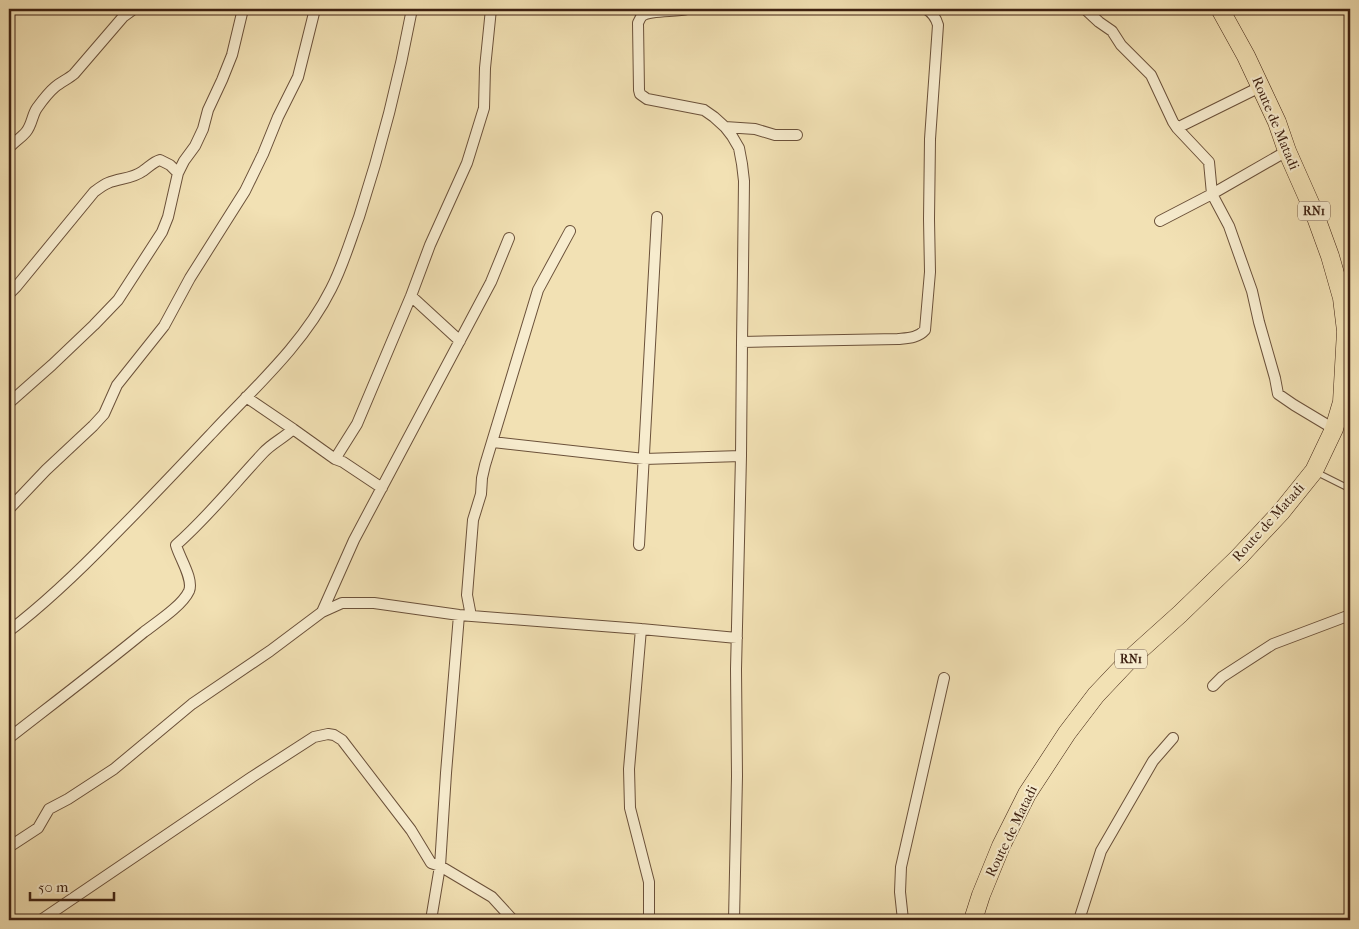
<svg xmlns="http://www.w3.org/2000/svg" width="1359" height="929" viewBox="0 0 1359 929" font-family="'IM FELL French Canon',serif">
  <rect width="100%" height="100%" fill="#f2e1b4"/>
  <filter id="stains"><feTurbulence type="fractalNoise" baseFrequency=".004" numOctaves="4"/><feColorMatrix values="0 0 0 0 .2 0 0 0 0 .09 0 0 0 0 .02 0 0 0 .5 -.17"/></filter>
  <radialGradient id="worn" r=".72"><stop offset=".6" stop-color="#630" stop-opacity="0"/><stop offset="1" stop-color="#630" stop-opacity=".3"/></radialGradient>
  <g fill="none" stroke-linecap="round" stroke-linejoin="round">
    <g stroke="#6b513a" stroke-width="7">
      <path id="lane" d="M 1316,472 L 1350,489"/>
    </g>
    <g stroke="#6b513a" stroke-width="12">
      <path id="street" d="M 687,9 C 677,12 649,10 642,16 C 640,18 639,21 638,23 L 639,90 L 640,94 L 647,99 L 704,110 L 714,117 L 725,127 L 732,136 L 739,148 L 742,164 L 744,181 L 743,268 L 742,342 L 741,456 L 736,669 L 737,776 L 734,920
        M 1085,9 L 1099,22 L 1112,31 L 1121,45 L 1151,75 L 1173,122 L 1177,128 L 1209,162 L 1212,194 L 1229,226 L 1252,291 L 1259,322 L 1275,378 L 1278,394 L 1294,405 L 1334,429
        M 725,127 L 755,129 L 775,135 L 797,135
        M 1177,128 L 1260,87
        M 9,148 C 14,142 21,138 26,132 C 32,125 32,115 37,108 C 42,101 49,92 55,87 C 61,82 68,79 74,74 L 123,17 L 134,9
        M 1160,221 L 1212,194 L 1287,151
        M 9,294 L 16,287 L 94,192 C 98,189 103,185 108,183 C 120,178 132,179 143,171 C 149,167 153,162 160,160 L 170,165 L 178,173
        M 411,296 L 460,341
        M 742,342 L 898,339 C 908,338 918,338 925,330 L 930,272 L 929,219 L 930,139 L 938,25 C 936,18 933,13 926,9
        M 246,397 L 293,429
        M 9,403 L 52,365 L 94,325 L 118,300 L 162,232 L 168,217 L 178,173 L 184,161 L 195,146 L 203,129 L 208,110 L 222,80 L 232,55 L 243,9
        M 493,442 L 644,459 L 741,456
        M 335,459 L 343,462 L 382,488
        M 9,509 L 46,470 L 93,426 L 104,414 L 117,385 L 164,326 L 190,278 L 245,191 L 263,154 L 278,117 L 298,77 L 315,9
        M 639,545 L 657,217
        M 322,612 L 354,540 L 491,282 L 509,238
        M 471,616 L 467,595 L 473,520 L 481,494 L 482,478 L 485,465 L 538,290 L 570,231
        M 641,629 L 629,769 L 630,808 L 649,882 L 649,920
        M 9,631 C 47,602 80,570 113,536 C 147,502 179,468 212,433 C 254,388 303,345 331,289 C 343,266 350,241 359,217 C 381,149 399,79 412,9
        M 1213,686 L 1222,677 L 1273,644 L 1350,615
        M 9,738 C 54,703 100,668 144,632 C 157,622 182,606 189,591 C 194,579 179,557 176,545 C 208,517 234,484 263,453 C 272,443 284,438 293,429 L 335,459 L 357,424 L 411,296 L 430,245 L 467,163 L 484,108 L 485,68 L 491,9
        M 9,847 L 38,828 L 49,809 L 68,799 L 114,769 L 192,704 L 270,651 L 322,612 L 342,603 L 374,603 L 459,615 L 641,629 L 737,638
        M 41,920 L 252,777 L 314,737 L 328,734 L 334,735 L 342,740 L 411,830 L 431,863 L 440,866 L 492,897 L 513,920
        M 431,920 L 440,866 L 446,773 L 459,615
        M 537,920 L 548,920
        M 903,920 L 900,892 L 901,867 L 944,678
        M 1079,920 L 1101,851 L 1153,761 L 1173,738"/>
    </g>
    <g stroke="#3e2111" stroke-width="19">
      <path id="highway" d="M 973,920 L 981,895 L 1001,846 L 1027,794 L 1067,733 L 1096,695 L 1130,659 L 1180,614 L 1239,557 L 1281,512 L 1314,471 L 1334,429 L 1342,402 L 1346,331 L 1342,298 L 1330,256 L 1314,212 L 1287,151 L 1277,122 L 1246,56 L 1220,9"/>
    </g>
    <use href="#lane" stroke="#f7ecce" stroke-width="5"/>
    <use href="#street" stroke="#f7ecce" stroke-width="10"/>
    <use href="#highway" stroke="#f2e1b4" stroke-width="18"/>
  </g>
  <g text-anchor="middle" stroke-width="4" stroke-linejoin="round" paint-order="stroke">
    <g fill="#f7ecce" stroke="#765e4a" stroke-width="1">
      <rect x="1298" y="201.5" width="32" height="19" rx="4"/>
      <rect x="1115" y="649.5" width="32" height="19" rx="4"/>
    </g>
    <g font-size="12" font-weight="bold" fill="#3e2111">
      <text x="1314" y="215">RN1</text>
      <text x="1131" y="663">RN1</text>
    </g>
    <g font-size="14" fill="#3e2111" stroke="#f7ecce">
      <text transform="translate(1276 123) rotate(67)" y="5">Route de Matadi</text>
      <text transform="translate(1268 522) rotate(-48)" y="5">Route de Matadi</text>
      <text transform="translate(1011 831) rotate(-64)" y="5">Route de Matadi</text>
    </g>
  </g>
  <rect width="1359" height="929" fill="none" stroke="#f2e1b4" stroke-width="30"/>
  <rect x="10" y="10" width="1339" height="909" fill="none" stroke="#3e2111" stroke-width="2.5"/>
  <rect x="15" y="15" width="1329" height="899" fill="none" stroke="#3e2111"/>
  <path d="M30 892v8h84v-8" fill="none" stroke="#3e2111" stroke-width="2.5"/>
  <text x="38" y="892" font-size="15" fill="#3e2111" stroke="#f7ecce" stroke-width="4" paint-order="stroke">50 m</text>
  <rect width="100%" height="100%" filter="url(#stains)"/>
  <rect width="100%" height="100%" fill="url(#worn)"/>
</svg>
